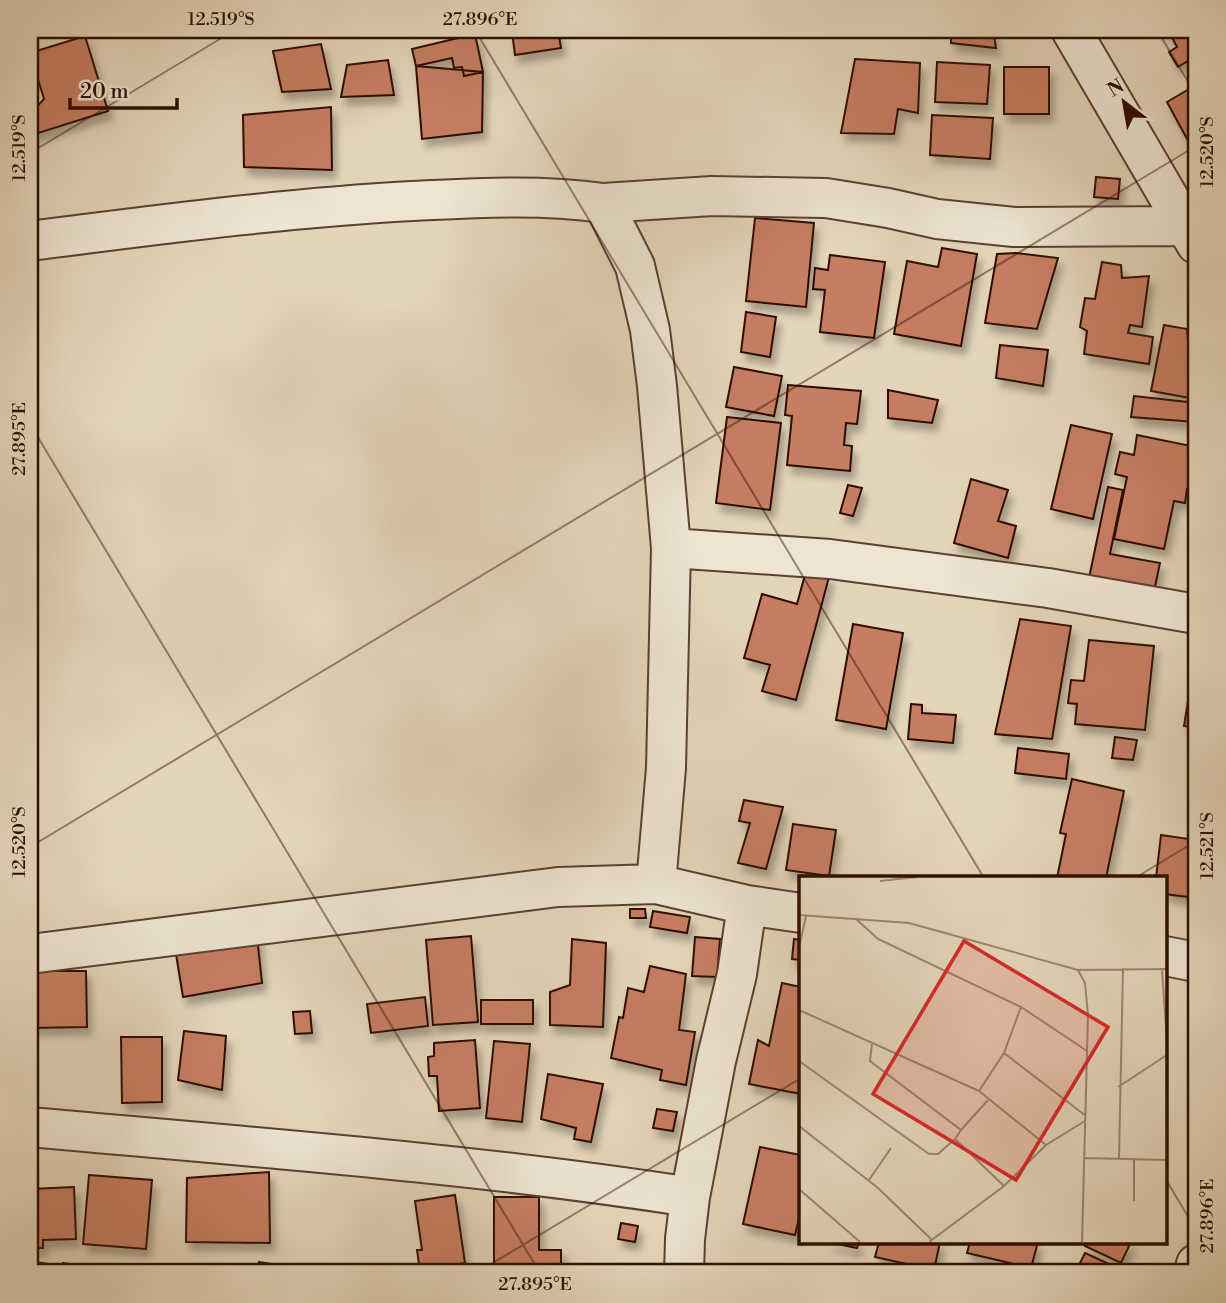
<svg xmlns="http://www.w3.org/2000/svg" width="1226" height="1303" viewBox="0 0 1226 1303" font-family="'Libre Bodoni',serif">
  <defs>
    <filter id="shadow"><feDropShadow dx="4.5" dy="8" stdDeviation="3.5" flood-color="#0004"/></filter>
  </defs>
  <rect width="100%" height="100%" fill="#e3d5b9"/>
  <filter id="stains"><feTurbulence type="fractalNoise" baseFrequency=".00286" numOctaves="4"/><feColorMatrix values="0 0 0 0 .2 0 0 0 0 .09 0 0 0 0 .02 0 0 0 .5 -.17"/></filter>
  <radialGradient id="worn" r=".72"><stop offset=".6" stop-color="#630" stop-opacity="0"/><stop offset="1" stop-color="#630" stop-opacity=".3"/></radialGradient>
  <path fill="#c67d62" stroke="#2e0e00" stroke-width="2" filter="url(#shadow)" d="M 530,30 L 558,30 L 561,48 L 515,55 L 512,32 Z
    M 951,30 L 993,30 L 996,48 L 951,43 Z
    M 1161,30 L 1196,30 L 1196,76 L 1188,61 L 1178,67 L 1169,52 L 1177,47 L 1168,30 L 1163,33 Z
    M 475,34 L 483,72 L 464,76 L 462,67 L 454,68 L 452,58 L 416,66 L 412,49 Z
    M 85,36 L 108,111 L 32,135 L 32,112 L 44,99 L 30,53 Z
    M 321,44 L 331,89 L 282,92 L 273,51 Z
    M 855,59 L 920,63 L 918,113 L 898,109 L 894,134 L 841,133 Z
    M 388,60 L 394,95 L 341,97 L 347,65 Z
    M 937,62 L 990,65 L 987,104 L 935,102 Z
    M 416,66 L 483,72 L 482,132 L 422,139 Z
    M 1004,67 L 1049,67 L 1049,114 L 1004,114 Z
    M 1196,85 L 1196,145 L 1192,148 L 1167,102 Z
    M 331,107 L 332,170 L 244,167 L 243,115 Z
    M 932,115 L 993,118 L 990,159 L 930,155 Z
    M 1096,177 L 1120,179 L 1118,199 L 1094,197 Z
    M 755,218 L 814,223 L 806,307 L 746,301 Z
    M 942,248 L 977,254 L 961,346 L 894,334 L 907,261 L 938,267 Z
    M 1016,253 L 1058,258 L 1037,329 L 985,323 L 997,254 Z
    M 830,255 L 885,262 L 874,338 L 820,332 L 825,290 L 813,289 L 815,268 L 828,270 Z
    M 1102,262 L 1121,265 L 1122,278 L 1149,276 L 1142,327 L 1130,325 L 1128,333 L 1153,337 L 1149,364 L 1084,354 L 1087,331 L 1080,327 L 1085,298 L 1095,299 Z
    M 746,312 L 776,317 L 770,357 L 741,352 Z
    M 1164,325 L 1187,329 L 1189,352 L 1196,353 L 1196,399 L 1151,391 Z
    M 1000,345 L 1048,350 L 1043,386 L 996,378 Z
    M 734,367 L 782,376 L 774,416 L 726,407 Z
    M 788,385 L 861,391 L 857,424 L 846,423 L 844,445 L 852,446 L 850,471 L 787,465 L 792,416 L 785,415 Z
    M 888,390 L 938,400 L 932,423 L 888,418 Z
    M 1134,396 L 1196,403 L 1196,422 L 1131,417 Z
    M 727,417 L 781,423 L 770,510 L 716,503 Z
    M 1071,425 L 1112,434 L 1093,519 L 1051,509 Z
    M 1137,435 L 1196,447 L 1196,491 L 1187,489 L 1185,503 L 1174,501 L 1164,549 L 1114,539 L 1127,477 L 1115,474 L 1120,452 L 1134,455 Z
    M 971,479 L 1008,490 L 998,521 L 1016,526 L 1008,558 L 954,543 Z
    M 848,485 L 862,488 L 853,516 L 840,513 Z
    M 1108,487 L 1123,490 L 1110,554 L 1160,563 L 1153,596 L 1088,583 Z
    M 806,571 L 829,577 L 796,700 L 762,691 L 770,665 L 744,658 L 762,594 L 797,604 Z
    M 1020,619 L 1071,626 L 1052,739 L 995,734 Z
    M 853,624 L 903,633 L 886,729 L 836,720 Z
    M 1089,640 L 1154,646 L 1145,730 L 1075,724 L 1077,704 L 1068,703 L 1071,680 L 1084,681 Z
    M 1196,651 L 1196,728 L 1184,726 Z
    M 911,704 L 922,705 L 922,713 L 956,715 L 953,743 L 908,739 Z
    M 1115,737 L 1137,740 L 1133,760 L 1112,758 Z
    M 1018,748 L 1069,754 L 1066,779 L 1015,773 Z
    M 1072,779 L 1124,791 L 1106,878 L 1057,878 L 1066,834 L 1060,833 Z
    M 744,800 L 783,807 L 766,869 L 738,863 L 750,823 L 739,821 Z
    M 793,824 L 836,830 L 829,876 L 786,870 Z
    M 1161,835 L 1196,840 L 1196,898 L 1165,894 L 1165,878 L 1156,878 Z
    M 630,909 L 645,909 L 646,918 L 630,918 Z
    M 653,911 L 690,917 L 687,933 L 650,927 Z
    M 257,936 L 262,983 L 183,997 L 176,954 Z
    M 471,936 L 478,1022 L 433,1025 L 426,940 Z
    M 695,937 L 720,939 L 717,977 L 692,976 Z
    M 572,939 L 606,943 L 603,1027 L 550,1025 L 550,992 L 570,985 Z
    M 794,939 L 801,940 L 801,960 L 792,959 Z
    M 650,966 L 686,974 L 679,1030 L 695,1032 L 686,1085 L 660,1080 L 662,1070 L 611,1058 L 619,1017 L 623,1018 L 628,988 L 644,992 Z
    M 30,971 L 86,971 L 87,1027 L 30,1028 Z
    M 782,983 L 801,987 L 801,1094 L 749,1084 L 758,1040 L 769,1046 Z
    M 425,997 L 428,1026 L 371,1033 L 367,1004 Z
    M 481,1000 L 533,1000 L 533,1024 L 481,1024 Z
    M 310,1011 L 312,1033 L 295,1034 L 293,1012 Z
    M 184,1031 L 226,1036 L 222,1090 L 178,1080 Z
    M 121,1037 L 162,1037 L 162,1102 L 122,1103 Z
    M 475,1040 L 480,1108 L 439,1111 L 437,1076 L 429,1076 L 428,1057 L 434,1056 L 434,1043 Z
    M 494,1041 L 530,1044 L 522,1122 L 486,1118 Z
    M 548,1074 L 603,1084 L 591,1142 L 574,1139 L 576,1128 L 541,1119 Z
    M 657,1109 L 677,1112 L 673,1131 L 653,1128 Z
    M 760,1147 L 801,1155 L 801,1210 L 795,1235 L 743,1224 Z
    M 269,1172 L 270,1243 L 186,1242 L 187,1178 Z
    M 89,1175 L 152,1180 L 146,1249 L 83,1244 Z
    M 74,1187 L 76,1239 L 43,1240 L 43,1248 L 32,1248 L 30,1189 Z
    M 455,1195 L 465,1263 L 420,1271 L 417,1250 L 422,1250 L 415,1201 Z
    M 494,1197 L 539,1197 L 539,1250 L 561,1250 L 561,1273 L 494,1273 Z
    M 621,1223 L 638,1226 L 635,1242 L 618,1239 Z
    M 827,1242 L 859,1242 L 857,1248 Z
    M 879,1242 L 940,1242 L 934,1270 L 875,1257 Z
    M 970,1242 L 1038,1242 L 1031,1268 L 967,1253 Z
    M 1087,1242 L 1131,1242 L 1121,1263 L 1085,1246 Z
    M 1085,1253 L 1122,1270 L 1120,1273 L 1075,1273 Z
    M 30,1261 L 49,1264 L 47,1273 L 30,1273 Z
    M 259,1262 L 308,1270 L 307,1273 L 257,1273 Z
    M 63,1263 L 127,1273 L 62,1273 Z"/>
  <g fill="none" stroke-linecap="round" stroke-linejoin="round">
    <g stroke="#5b402e" stroke-width="42">
      <path id="minor" d="M 1071,30 L 1196,244
        M 603,203 L 712,196 L 826,198 L 888,208 L 937,219 L 1014,227 L 1185,226
        M 30,241 C 157,225 284,208 412,201 C 476,198 539,194 603,203 L 635,266 L 650,330 L 657,386 L 671,548 L 666,768 L 656,884 L 558,887 L 30,954
        M 671,548 L 830,559 L 1048,588 L 1196,614
        M 656,884 L 747,905 L 801,913
        M 1165,956 L 1196,962
        M 30,1127 C 250,1147 471,1163 690,1197 L 685,1239 L 684,1273
        M 690,1197 L 716,1061 L 737,974 L 747,905
        M 1194,1273 L 1196,1264"/>
    </g>
    <use href="#minor" stroke="#ede4d2" stroke-width="38"/>
  </g>
  <path fill="none" stroke="#2e0e00" stroke-width="2" stroke-opacity="0.45" d="M 475,30 L 984,878M 1157,30 L 1196,95M 30,153 L 235,30M 30,424 L 540,1273M 30,847 L 1196,146M 1135,878 L 1196,841M 1165,1178 L 1196,1230M 476,1273 L 801,1078"/>
  <g transform="translate(799 876)">
    <rect width="368" height="368" fill="#e3d5b9"/>
    <path fill="none" stroke="#9b856f" stroke-width="2" d="M 81,5 L 118,1M 0,39 L 110,47 L 279,94 L 368,93M 0,72 L 7,40M 363,93 L 368,166M 279,94 L 286,107 L 289,139 L 283,366M 222,131 L 288,175M 0,134 L 180,215 L 205,177 L 222,131 L 79,63 L 56,42M 73,167 L 71,185 L 162,254 L 156,263 L 205,310M 205,177 L 287,240M 0,185 L 130,278 L 139,278 L 156,263M 319,211 L 368,179M 180,215 L 247,269M 0,250 L 79,312 L 133,364M 162,254 L 189,224M 286,282 L 368,284M 320,283 L 324,92M 70,304 L 92,272M 0,313 L 61,366M 335,325 L 335,284M 130,366 L 205,310 L 247,269 L 286,245"/>
    <path fill="#d62828" fill-opacity="0.15" stroke="#d62828" stroke-width="3.5" d="M 165,65 L 309,151 L 217,304 L 74,218 Z"/>
    <rect width="368" height="368" fill="none" stroke="#2e0e00" stroke-width="3.5"/>
  </g>
  <rect width="1226" height="1303" fill="none" stroke="#e3d5b9" stroke-width="77"/>
  <g transform="translate(1124 102) rotate(329)" stroke="#ede4d2" stroke-width="5" paint-order="stroke">
  <path d="M0-5L12 26L0 18L-12 26Z" fill="#2e0e00"/>
  <text y="-10" font-size="19" font-weight="bold" text-anchor="middle" fill="#2e0e00">N</text>
  </g>
  <path d="M70 98v10h107v-10" fill="none" stroke="#2e0e00" stroke-width="3.5"/>
  <text x="80" y="98" font-size="21" fill="#2e0e00" stroke="#ede4d2" stroke-width="5" paint-order="stroke">20 m</text>
  <rect x="38" y="38" width="1150" height="1226" fill="none" stroke="#2e0e00" stroke-width="2.5"/>
  <g font-size="18" text-anchor="middle" fill="#2e0e00">
    <text x="221" y="25">12.519°S</text>
    <text x="480" y="25">27.896°E</text>
    <text transform="translate(19 148) rotate(-90)" y="6">12.519°S</text>
    <text transform="translate(1207 152) rotate(-90)" y="6">12.520°S</text>
    <text transform="translate(19 439) rotate(-90)" y="6">27.895°E</text>
    <text transform="translate(19 842) rotate(-90)" y="6">12.520°S</text>
    <text transform="translate(1207 846) rotate(-90)" y="6">12.521°S</text>
    <text transform="translate(1207 1216) rotate(-90)" y="6">27.896°E</text>
    <text x="535" y="1290">27.895°E</text>
  </g>
  <rect width="100%" height="100%" filter="url(#stains)"/>
  <rect width="100%" height="100%" fill="url(#worn)"/>
</svg>
